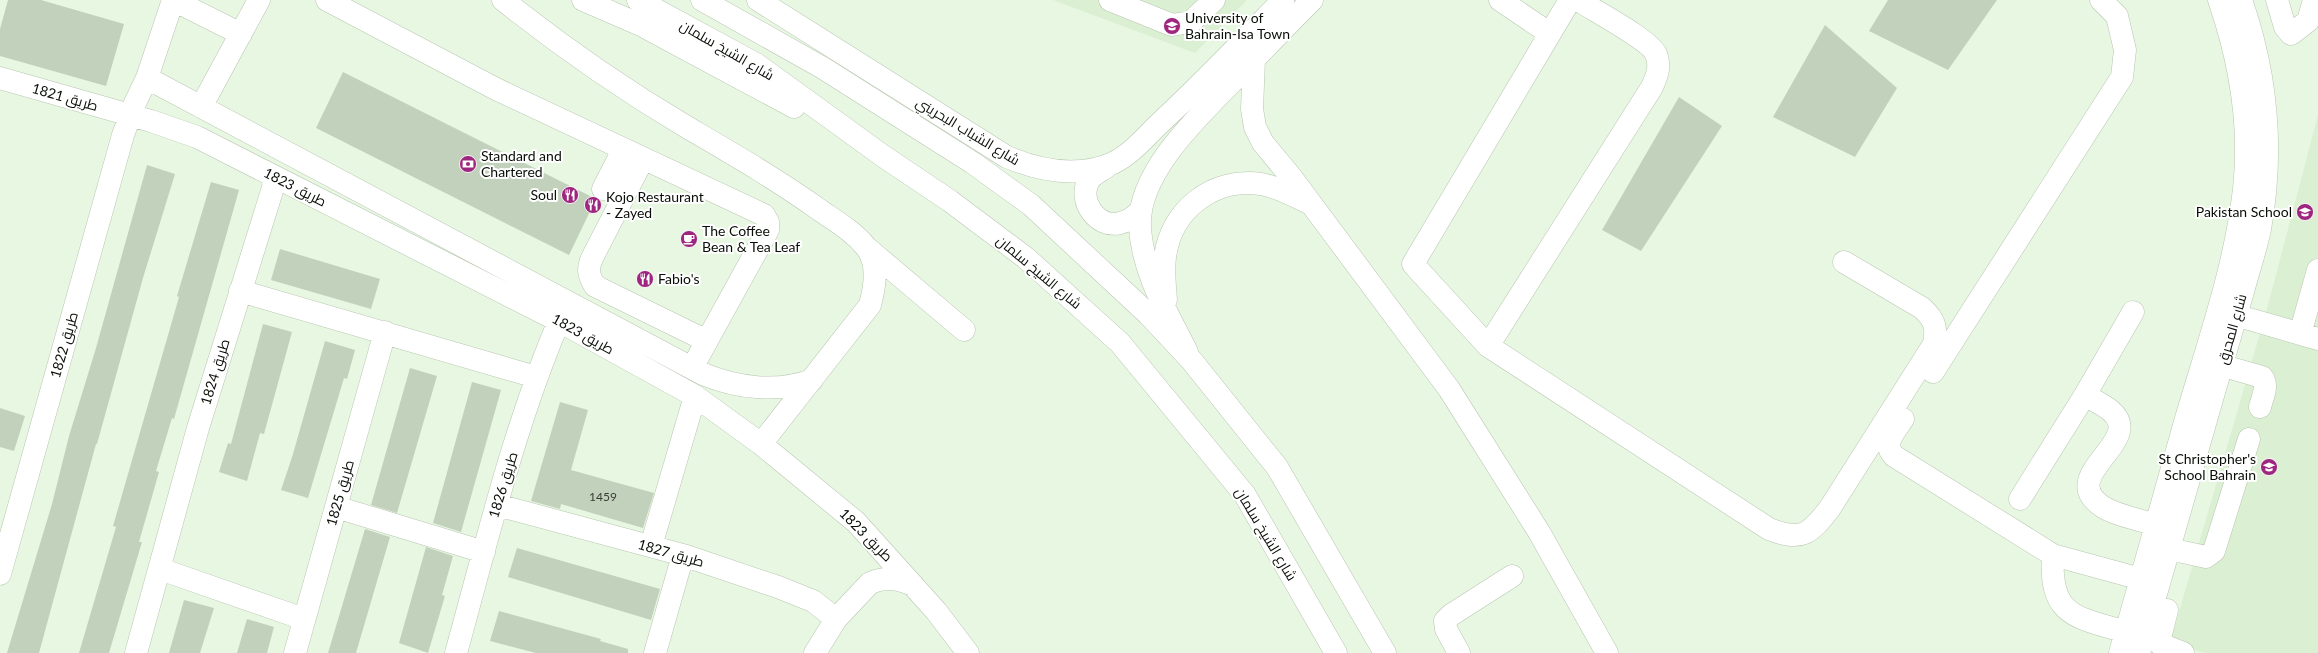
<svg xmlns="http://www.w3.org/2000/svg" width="2318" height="653" viewBox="0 0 2318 653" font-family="Lato,Cairo,sans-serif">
  <rect width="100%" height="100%" fill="#e8f7e2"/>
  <path fill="#dbefd3" d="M 1053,0 L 1247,0 L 1195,53 Z
    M 2318,115 L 2318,653 L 2206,653 L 2170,643 L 2267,309 Z"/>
  <path fill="#c2d1bc" d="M 8,0 L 41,0 L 124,24 L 106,86 L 0,56 L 0,29 Z
    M 1888,0 L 1997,0 L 1948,70 L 1869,31 Z
    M 1825,25 L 1897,88 L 1855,157 L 1773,117 Z
    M 343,72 L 596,199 L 569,255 L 316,128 Z
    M 1679,97 L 1722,126 L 1641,251 L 1602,230 Z
    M 147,165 L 175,174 L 143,278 L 97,444 L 96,444 L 39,653 L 7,653 L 52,504 L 69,436 L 96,348 Z
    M 211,182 L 239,190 L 174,419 L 172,418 L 156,471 L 159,472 L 139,542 L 142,542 L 109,653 L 79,653 L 116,527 L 113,526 L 179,297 L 177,296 Z
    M 280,249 L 380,279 L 371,309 L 271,280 Z
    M 263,324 L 292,332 L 264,434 L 260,433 L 247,481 L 219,472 L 228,443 L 231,444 Z
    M 325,341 L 355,350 L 347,379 L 344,378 L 308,498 L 281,490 L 293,454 Z
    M 410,368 L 437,376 L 397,513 L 371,505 Z
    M 472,382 L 501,390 L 461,532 L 433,523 Z
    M 560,402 L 588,410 L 571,470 L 654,493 L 643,528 L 561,504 L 560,509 L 531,501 Z
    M 0,408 L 25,416 L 14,451 L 0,447 Z
    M 365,529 L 390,537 L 356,653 L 328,653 Z
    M 426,547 L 453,556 L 442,595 L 445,596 L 428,653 L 399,643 Z
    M 517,548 L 660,589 L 651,620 L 508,577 Z
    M 184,600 L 214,608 L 200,653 L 169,653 Z
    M 499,611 L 601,639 L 600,641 L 628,649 L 628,653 L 536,653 L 490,641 Z
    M 247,619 L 274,627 L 267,653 L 237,653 Z"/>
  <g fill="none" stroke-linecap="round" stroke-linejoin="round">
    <g stroke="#b8c6b1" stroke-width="23">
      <path id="minor" d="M 173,0 L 241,34
        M 327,0 L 496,89 L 764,215 L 768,222 L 768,230 L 692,368
        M 503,0 C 561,46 621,88 685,126 C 731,153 778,180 821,211 C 837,222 854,232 866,247 C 879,263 875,287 870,305 L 761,444
        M 758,0 L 1007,157 C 1040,171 1078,178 1113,163 C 1132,154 1146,136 1161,122 C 1203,83 1243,41 1283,0
        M 1110,0 L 1172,25 L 1191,22 L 1214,0
        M 1500,0 L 1549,33
        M 1570,0 L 1413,264 L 1488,346 L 1769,529 C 1802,542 1810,534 1830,508 L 1934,344 C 1937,327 1935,320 1922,308 L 1844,262
        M 2277,0 L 2285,27 L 2291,34 L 2308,21 L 2314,0
        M 1254,59 L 1252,109 L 1255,127 L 1263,143 L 1292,178 L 1449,389 L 1539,532 L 1607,653
        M 0,78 L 151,121 L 197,137 L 559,321 L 695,396 L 761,444 L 856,522 L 936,611 L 968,653
        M 147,78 L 703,374 C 737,388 777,393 812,380
        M 201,107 L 259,0
        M 643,159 L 593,256 C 587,268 588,275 595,286 L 707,341
        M 1109,165 C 1103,170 1093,174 1089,180 C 1077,200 1097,229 1120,223 C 1129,221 1134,217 1141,210
        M 603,189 L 623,150
        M 867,248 L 964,330
        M 240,291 L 536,377
        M 1166,300 C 1165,286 1163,271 1165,257 C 1171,210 1213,177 1261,184 C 1278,187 1294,196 1309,203
        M 2249,319 L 2318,339
        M 2300,334 L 2318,270
        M 1488,346 L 1652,87 C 1657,76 1661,66 1656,54 C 1650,40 1593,10 1578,0
        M 1187,352 C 1167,312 1143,273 1140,228 C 1136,172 1202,113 1238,76 C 1262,51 1287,25 1312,0
        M 2234,369 L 2262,377 C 2269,385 2262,398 2260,407
        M 1933,372 L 2122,77 L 2125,50 L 2117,16 L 2101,0
        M 2085,395 C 2093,400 2104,405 2111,411 C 2147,442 2054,475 2103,507 C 2117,516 2139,519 2155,525
        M 1903,419 C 1895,431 1882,444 1894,456 L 2053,555 L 2141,579
        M 2020,499 L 2085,395 L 2133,312
        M 497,505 L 683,555 L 778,587 L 813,601 L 836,619
        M 336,507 L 484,552
        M 651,546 L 695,396
        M 2183,552 L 2206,557 L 2214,551 L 2249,439
        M 2053,555 C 2049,617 2076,617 2126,632
        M 160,569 L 304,619
        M 0,574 L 123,135 L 135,103 L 147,78 L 173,0
        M 2167,610 L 2160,638 L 2160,644 L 2183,653
        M 136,653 L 198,428 L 276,178
        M 295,653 L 385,332
        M 456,653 C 487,541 514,427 559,321
        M 655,653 L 683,555
        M 815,653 L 836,619 L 870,583 C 886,576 898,579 913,585
        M 1459,653 L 1446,629 L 1445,621 L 1451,615 L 1512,576
        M 2120,653 C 2142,576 2163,499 2185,422 C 2207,346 2235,269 2244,189 C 2251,125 2240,61 2219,0
        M 2139,653 L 2244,288 C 2249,269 2256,249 2260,229 C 2274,151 2267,74 2241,0"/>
    </g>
    <g stroke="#b8c6b1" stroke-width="23">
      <path id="major" d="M 583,0 L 643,26 L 794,107
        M 638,0 L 756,64 L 883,156 L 950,201 L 1026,258 L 1120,343 L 1245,495 L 1336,653
        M 702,0 L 823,68 L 973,163 L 1031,205 L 1148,314 L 1192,361 L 1277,467 L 1385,653"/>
    </g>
    <use href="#minor" stroke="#fff" stroke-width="22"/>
    <use href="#major" stroke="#fff" stroke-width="22"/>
  </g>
  <defs>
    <g id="school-disc" transform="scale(0.9)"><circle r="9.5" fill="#9e267f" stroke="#fff"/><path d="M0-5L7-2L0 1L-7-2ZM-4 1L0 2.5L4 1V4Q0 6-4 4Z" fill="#fff"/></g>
    <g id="bank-disc" transform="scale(0.9)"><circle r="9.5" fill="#9e267f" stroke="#fff"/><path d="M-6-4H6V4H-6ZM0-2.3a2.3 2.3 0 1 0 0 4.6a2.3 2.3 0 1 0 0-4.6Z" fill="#fff"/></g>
    <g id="restaurant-disc" transform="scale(0.9)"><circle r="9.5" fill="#9e267f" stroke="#fff"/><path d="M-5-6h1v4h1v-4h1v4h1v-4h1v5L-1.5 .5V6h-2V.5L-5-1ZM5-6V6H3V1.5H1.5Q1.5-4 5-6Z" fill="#fff"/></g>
    <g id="cafe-disc" transform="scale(0.9)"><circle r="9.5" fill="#9e267f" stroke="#fff"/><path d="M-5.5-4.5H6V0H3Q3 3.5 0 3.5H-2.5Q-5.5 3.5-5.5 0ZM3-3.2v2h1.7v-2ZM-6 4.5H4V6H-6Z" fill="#fff"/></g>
  </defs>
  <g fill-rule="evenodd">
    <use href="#school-disc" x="1172" y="26"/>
    <use href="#bank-disc" x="468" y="164"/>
    <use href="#restaurant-disc" x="570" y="195"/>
    <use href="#restaurant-disc" x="593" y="205"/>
    <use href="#school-disc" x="2305" y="212"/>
    <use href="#cafe-disc" x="689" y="239"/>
    <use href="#restaurant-disc" x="645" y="279"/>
    <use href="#school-disc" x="2269" y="467"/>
  </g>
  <g text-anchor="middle" stroke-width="4" stroke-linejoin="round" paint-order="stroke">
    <g font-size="12" fill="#373e34">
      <text x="603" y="501">1459</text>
    </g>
    <g font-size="14" fill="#090d07" stroke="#fff" text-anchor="start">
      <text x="1185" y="23">University of<tspan x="1185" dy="16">Bahrain-Isa Town</tspan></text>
      <text x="481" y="161">Standard and<tspan x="481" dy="16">Chartered</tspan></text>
      <text x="557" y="200" text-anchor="end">Soul</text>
      <text x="606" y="202">Kojo Restaurant<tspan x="606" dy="16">- Zayed</tspan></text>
      <text x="2292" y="217" text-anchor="end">Pakistan School</text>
      <text x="702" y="236">The Coffee<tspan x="702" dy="16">Bean &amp; Tea Leaf</tspan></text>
      <text x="658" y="284">Fabio's</text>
      <text x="2256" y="464" text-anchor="end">St Christopher's<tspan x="2256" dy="16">School Bahrain</tspan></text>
    </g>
    <g font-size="14" fill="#090d07" stroke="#fff">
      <text transform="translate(727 50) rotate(30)" y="5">شارع الشيخ سلمان</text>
      <text transform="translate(65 97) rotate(16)" y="5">طريق 1821</text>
      <text transform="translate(968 131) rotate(31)" y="5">شارع الشباب البحريني</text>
      <text transform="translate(295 187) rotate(27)" y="5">طريق 1823</text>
      <text transform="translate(1039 272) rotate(40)" y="5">شارع الشيخ سلمان</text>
      <text transform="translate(2232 329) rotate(-74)" y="5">شارع المحرق</text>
      <text transform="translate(583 334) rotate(29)" y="5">طريق 1823</text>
      <text transform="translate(64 345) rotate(-74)" y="5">طريق 1822</text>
      <text transform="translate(215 372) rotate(-73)" y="5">طريق 1824</text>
      <text transform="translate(503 485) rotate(-73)" y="5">طريق 1826</text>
      <text transform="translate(340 493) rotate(-74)" y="5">طريق 1825</text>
      <text transform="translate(1266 534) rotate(59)" y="5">شارع الشيخ سلمان</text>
      <text transform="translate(866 535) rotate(45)" y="5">طريق 1823</text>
      <text transform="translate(671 553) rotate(16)" y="5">طريق 1827</text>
    </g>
  </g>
</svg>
